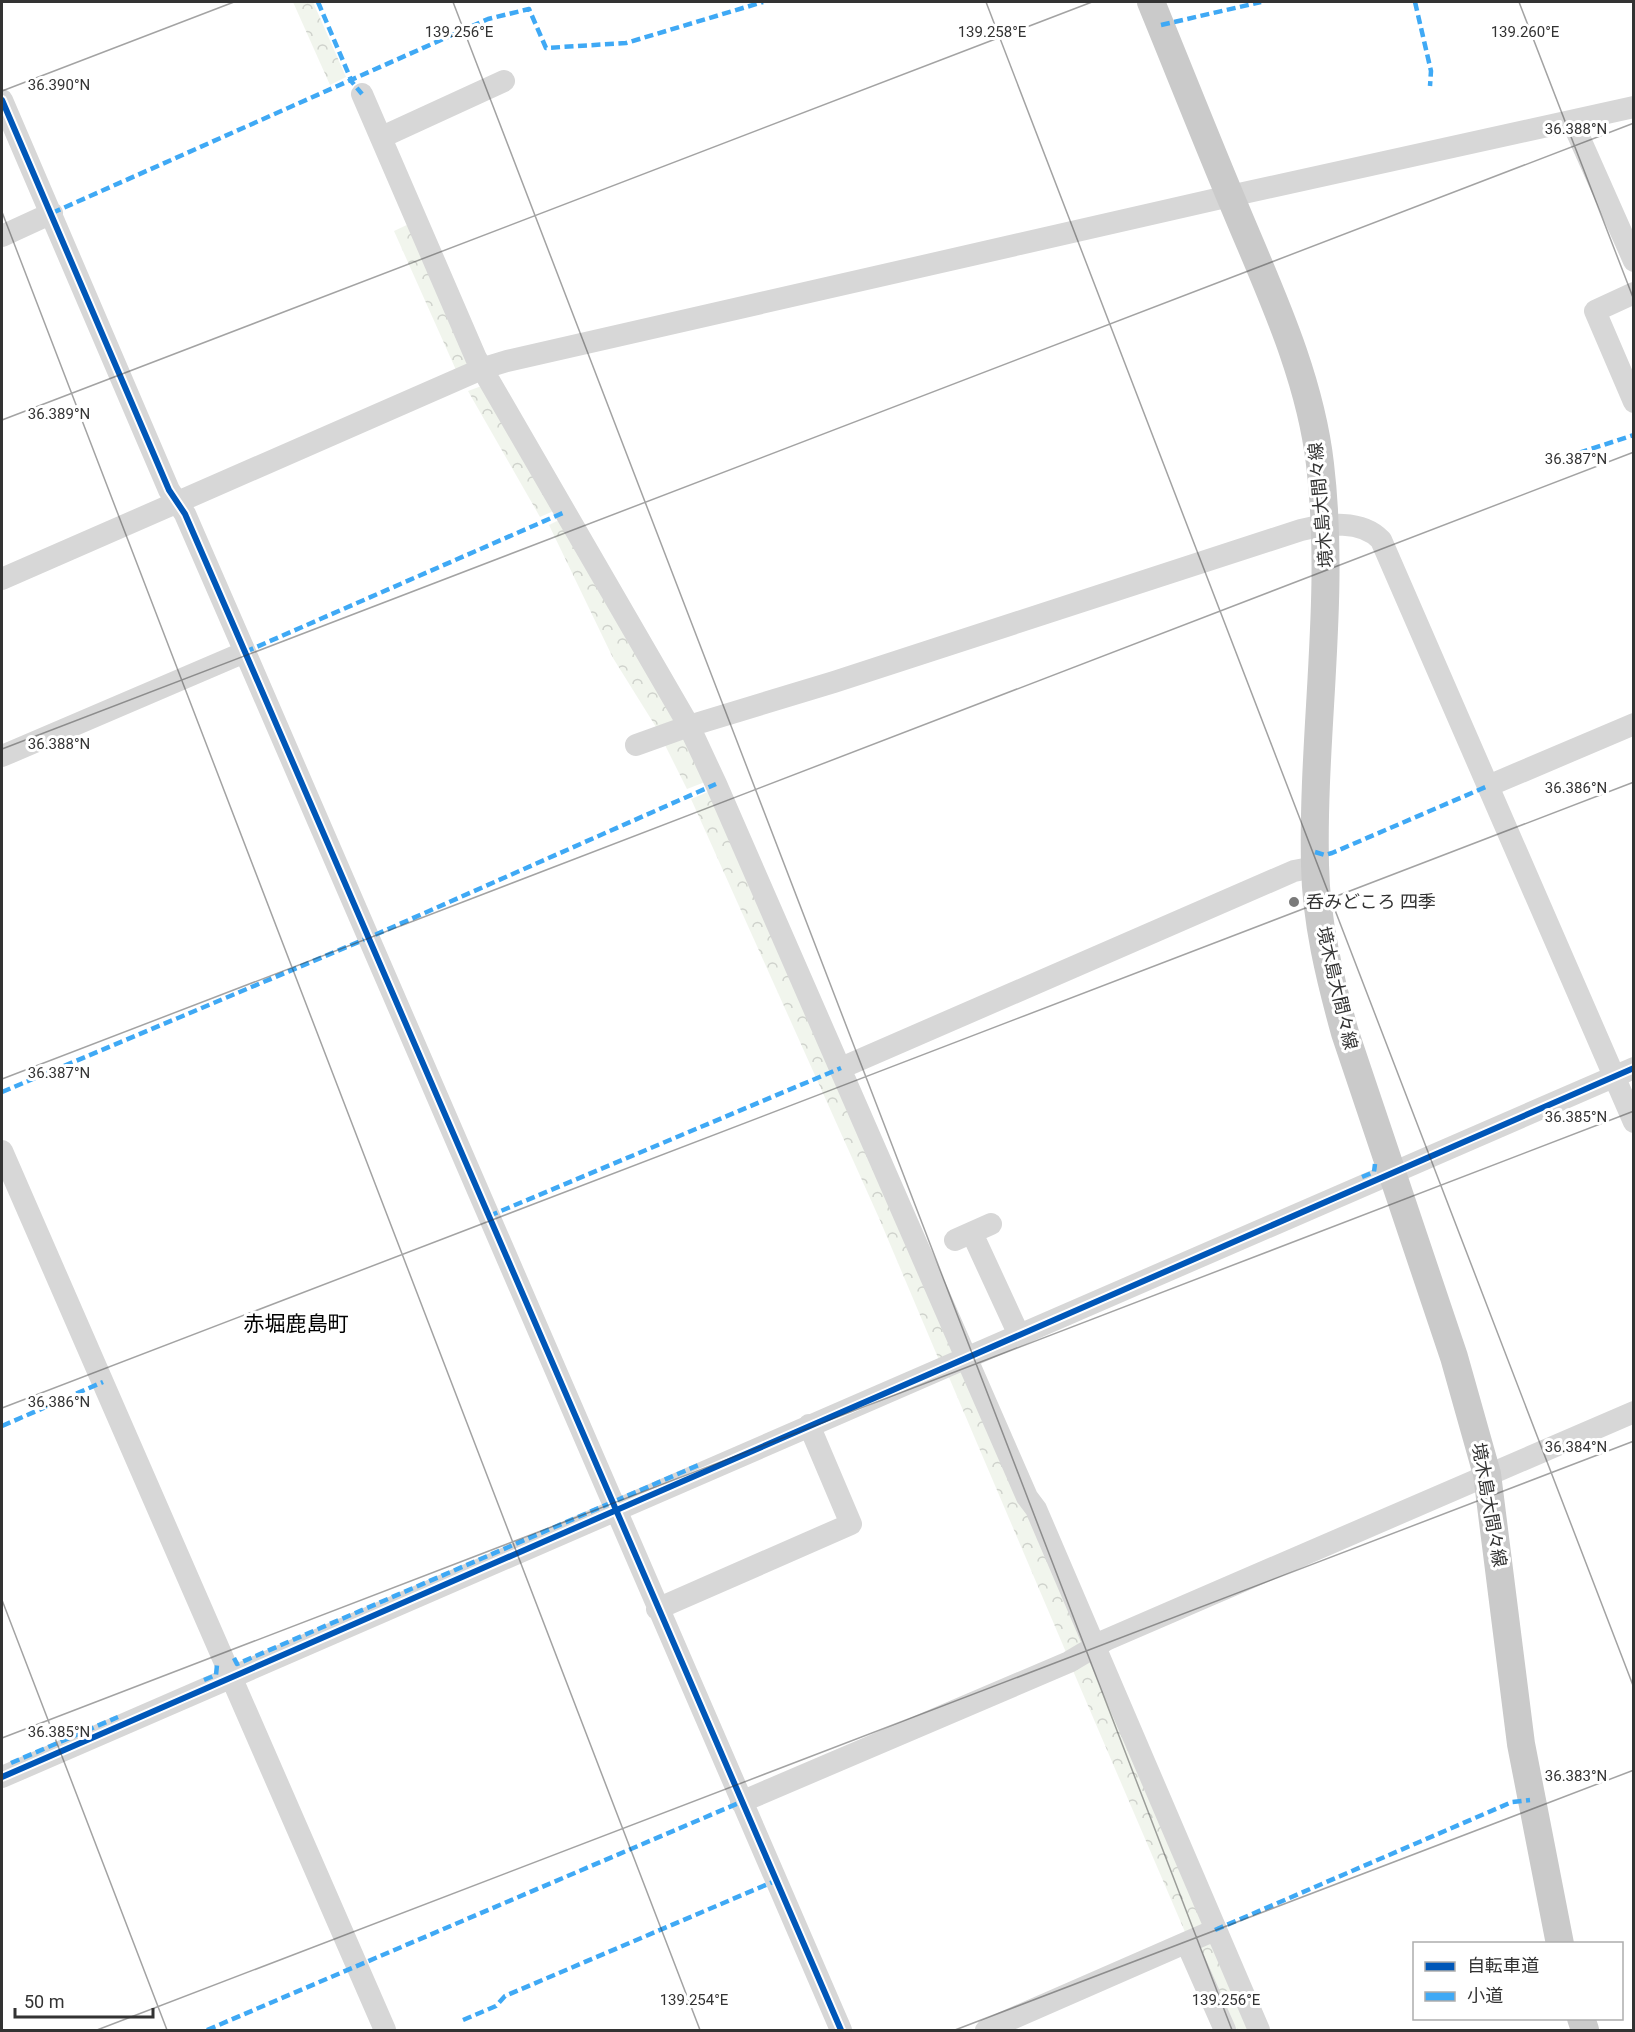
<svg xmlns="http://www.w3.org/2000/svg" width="1635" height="2032" viewBox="0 0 1635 2032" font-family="Roboto,'Noto Sans JP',sans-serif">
  <defs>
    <pattern id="forest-crowns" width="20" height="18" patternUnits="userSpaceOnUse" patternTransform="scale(1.5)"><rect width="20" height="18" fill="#f1f5ed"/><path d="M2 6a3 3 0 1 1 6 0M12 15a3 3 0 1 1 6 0" fill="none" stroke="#cfd2cc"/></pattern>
  </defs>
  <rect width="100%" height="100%" fill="#fff"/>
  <path fill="url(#forest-crowns)" d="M 293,2 L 313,2 L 346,77 L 330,85 Z
    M 411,223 L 472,363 L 456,370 L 394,231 Z
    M 487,384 L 558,509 L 540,517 L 468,391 Z
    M 557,521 L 565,522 L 676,719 L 705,782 L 687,789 L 656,727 L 613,658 L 549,525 Z
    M 710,791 L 958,1351 L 939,1360 L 879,1218 L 691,799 Z
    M 964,1368 L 1084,1645 L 1068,1657 L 948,1375 Z
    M 1091,1654 L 1206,1923 L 1185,1932 L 1071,1666 Z
    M 1210,1939 L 1252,2030 L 1232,2030 L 1195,1945 Z"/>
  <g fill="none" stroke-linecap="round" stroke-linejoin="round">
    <path stroke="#d7d7d7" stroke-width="22" d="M 362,94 L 476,358 L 689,726 L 716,784 L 1027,1497 L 1036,1509 L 1259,2030
      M 2,100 L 169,490 L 185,514 L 245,652 L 841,2030
      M 1572,121 L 1634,261
      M 382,137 L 504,81
      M 2,236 L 52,213
      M 1634,293 L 1595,311 L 1634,402
      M 2,579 L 484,368 L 507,361 L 1230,196 L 1634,107
      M 636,745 L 689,726 L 834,682 L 1301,530 C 1327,524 1361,519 1381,540 L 1634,1122
      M 2,756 L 245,652
      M 1488,786 L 1634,724
      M 841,1068 L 1294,871 L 1315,867
      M 2,1151 L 385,2030
      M 972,1233 L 1019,1335
      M 955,1240 L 991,1224
      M 657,1609 L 851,1524 L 809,1425
      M 2,1777 L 1634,1068
      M 741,1802 L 1069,1662 L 1106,1640 L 1634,1412
      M 1187,1944 L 1225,2030
      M 986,2030 L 1215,1930"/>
    <path stroke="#cacaca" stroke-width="28" d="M 1151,2 C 1180,73 1208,144 1238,215 C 1271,294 1310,377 1320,464 C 1336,598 1312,731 1315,865 C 1316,922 1330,979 1345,1033 L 1454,1357 L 1487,1474 L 1521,1744 L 1560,1944
      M 1581,2018 L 1585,2030"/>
    <path stroke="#3fa9f5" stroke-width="4.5" stroke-dasharray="9 4.5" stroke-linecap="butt" d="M 318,2 L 352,82 L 362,94
      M 1415,2 L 1431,71 L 1430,86
      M 1161,25 L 1261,2
      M 52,213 L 488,19 L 529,9 L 546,48 L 626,43 L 763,2
      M 1566,457 L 1634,435
      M 245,652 L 565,512
      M 1315,852 L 1325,855 L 1332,853 L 1488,786
      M 2,1092 L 368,938 L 716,784
      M 1362,1177 L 1374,1172 L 1375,1164
      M 489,1216 L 841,1068
      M 2,1426 L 103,1382
      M 234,1658 L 237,1664 L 701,1464
      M 204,1680 L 216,1675 L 217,1665
      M 11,1763 L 118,1717
      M 1215,1930 L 1512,1802 L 1530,1800
      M 463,2020 L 496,2006 L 505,1996 L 775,1881
      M 207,2030 L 741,1802"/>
    <g stroke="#fff" stroke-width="10">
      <path id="cycleway" d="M 2,100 L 169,490 L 185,514 L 245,652 L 841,2030
        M 2,1777 L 1634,1068"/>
    </g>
    <use href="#cycleway" stroke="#0057b8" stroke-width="6"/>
  </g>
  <path fill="none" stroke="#333" stroke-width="1.5" stroke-opacity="0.45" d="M 453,2 L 1232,2030M 986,2 L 1634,1688M 1519,2 L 1634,300M 2,91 L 234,2M 2,212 L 700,2030M 2,420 L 1092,2M 2,749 L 1634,123M 2,1079 L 1634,452M 2,1408 L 1634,782M 2,1600 L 167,2030M 2,1738 L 1634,1111M 97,2030 L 1634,1441M 955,2030 L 1634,1770"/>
  <circle fill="#7a7a7a" stroke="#fff" stroke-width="2" cx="1294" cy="902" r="6"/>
  <g text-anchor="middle" stroke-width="6" stroke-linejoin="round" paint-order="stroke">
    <g font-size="18" fill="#333" stroke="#fff">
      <text transform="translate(1321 505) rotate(-95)" y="6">境木島大間々線</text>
      <text transform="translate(1337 988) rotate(77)" y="6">境木島大間々線</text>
      <text transform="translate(1489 1505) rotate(80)" y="6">境木島大間々線</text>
    </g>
    <g font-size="18" fill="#333" stroke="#fff" text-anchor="start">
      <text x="1306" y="908">呑みどころ 四季</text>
    </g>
    <g font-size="21" fill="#000" stroke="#fff">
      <text x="296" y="1331">赤堀鹿島町</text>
    </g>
  </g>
  <g font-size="15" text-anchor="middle" fill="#333" stroke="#fff" stroke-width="6" stroke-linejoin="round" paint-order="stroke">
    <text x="459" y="37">139.256°E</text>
    <text x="992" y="37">139.258°E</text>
    <text x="1525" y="37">139.260°E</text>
    <text x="59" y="90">36.390°N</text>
    <text x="1576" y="134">36.388°N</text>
    <text x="59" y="419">36.389°N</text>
    <text x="1576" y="464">36.387°N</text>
    <text x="59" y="749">36.388°N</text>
    <text x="1576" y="793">36.386°N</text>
    <text x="59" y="1078">36.387°N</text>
    <text x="1576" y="1122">36.385°N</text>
    <text x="59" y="1407">36.386°N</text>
    <text x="1576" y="1452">36.384°N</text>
    <text x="59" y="1737">36.385°N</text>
    <text x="1576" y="1781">36.383°N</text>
    <text x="694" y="2005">139.254°E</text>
    <text x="1226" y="2005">139.256°E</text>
  </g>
  <rect width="1635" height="2032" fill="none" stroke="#333333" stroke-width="6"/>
  <rect x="1413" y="1942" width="210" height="78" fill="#ffffff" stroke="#adadad" stroke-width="1.5"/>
  <rect x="1425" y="1962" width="30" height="9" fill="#0057b8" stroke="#adadad" stroke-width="1.5"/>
  <text x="1467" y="1972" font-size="18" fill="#333333">自転車道</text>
  <rect x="1425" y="1992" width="30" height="9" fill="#3fa9f5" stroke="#adadad" stroke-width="1.5"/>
  <text x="1467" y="2002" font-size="18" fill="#333333">小道</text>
  <path d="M15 2008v9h138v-9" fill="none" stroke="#333333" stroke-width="3"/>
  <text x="24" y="2008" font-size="18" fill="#333333" stroke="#ffffff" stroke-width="4.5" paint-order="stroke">50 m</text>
</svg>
